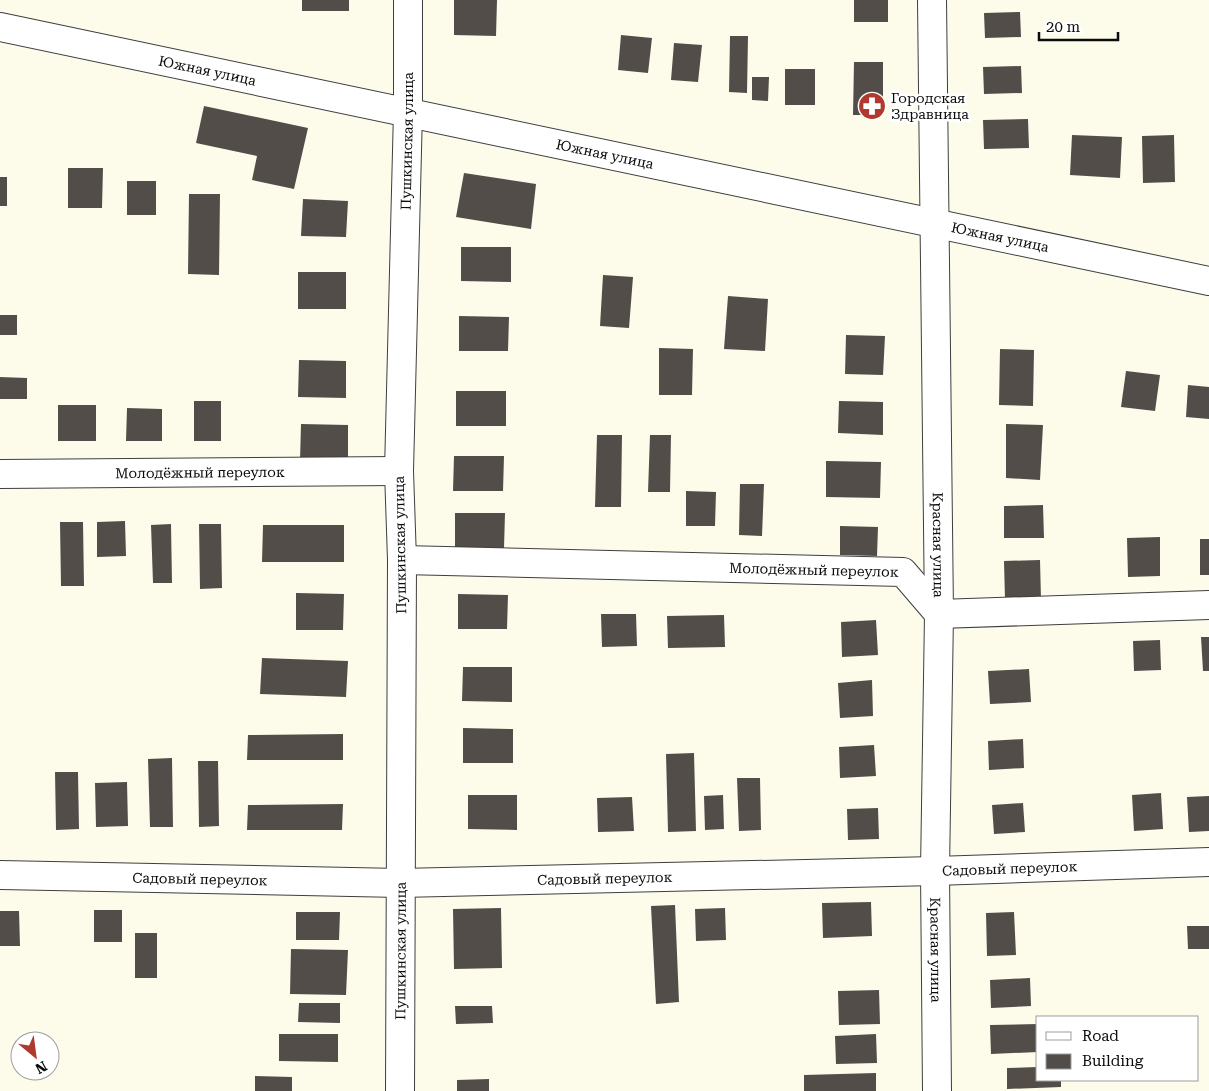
<svg xmlns="http://www.w3.org/2000/svg" width="1209" height="1091" viewBox="0 0 1209 1091" font-family="'Roboto Serif',serif">
  <rect width="100%" height="100%" fill="#fdfcea"/>
  <path fill="#524d48" d="M 302,0 L 349,0 L 349,11 L 302,11 Z
    M 454,0 L 497,0 L 496,36 L 454,35 Z
    M 854,0 L 888,0 L 888,22 L 854,22 Z
    M 1020,12 L 1021,37 L 985,38 L 984,13 Z
    M 621,35 L 652,38 L 648,73 L 618,70 Z
    M 730,36 L 748,36 L 747,93 L 729,92 Z
    M 674,43 L 702,45 L 698,82 L 671,80 Z
    M 854,62 L 883,62 L 883,115 L 853,115 Z
    M 1021,66 L 1022,93 L 984,94 L 983,67 Z
    M 785,69 L 815,69 L 815,105 L 785,105 Z
    M 752,77 L 769,77 L 768,101 L 752,100 Z
    M 204,106 L 308,128 L 294,189 L 252,180 L 257,156 L 196,143 Z
    M 1028,119 L 1029,148 L 984,149 L 983,120 Z
    M 1072,135 L 1122,137 L 1120,178 L 1070,175 Z
    M 1174,135 L 1175,182 L 1143,183 L 1142,136 Z
    M 68,168 L 103,168 L 102,208 L 68,208 Z
    M 464,173 L 536,184 L 531,229 L 456,217 Z
    M 0,177 L 7,177 L 7,206 L 0,206 Z
    M 127,181 L 156,181 L 156,215 L 127,215 Z
    M 189,194 L 220,194 L 219,275 L 188,274 Z
    M 303,199 L 348,201 L 346,237 L 301,236 Z
    M 461,247 L 511,247 L 511,282 L 461,281 Z
    M 298,272 L 346,272 L 346,309 L 298,309 Z
    M 603,275 L 633,277 L 629,328 L 600,326 Z
    M 728,296 L 768,299 L 765,351 L 724,349 Z
    M 0,315 L 17,315 L 17,335 L 0,335 Z
    M 459,316 L 509,317 L 508,351 L 459,351 Z
    M 846,335 L 885,336 L 883,375 L 845,374 Z
    M 659,348 L 693,349 L 692,395 L 659,395 Z
    M 1000,349 L 1034,350 L 1033,406 L 999,405 Z
    M 299,360 L 346,361 L 346,398 L 298,397 Z
    M 1126,371 L 1160,375 L 1155,411 L 1121,407 Z
    M 0,377 L 27,378 L 27,399 L 0,399 Z
    M 1188,385 L 1209,387 L 1209,419 L 1186,417 Z
    M 456,391 L 506,391 L 506,426 L 456,426 Z
    M 194,401 L 221,401 L 221,441 L 194,441 Z
    M 839,401 L 883,402 L 883,435 L 838,433 Z
    M 58,405 L 96,405 L 96,441 L 58,441 Z
    M 127,408 L 162,409 L 162,441 L 126,441 Z
    M 301,424 L 348,425 L 348,462 L 300,461 Z
    M 1006,424 L 1043,425 L 1040,480 L 1006,478 Z
    M 597,435 L 622,435 L 621,507 L 595,507 Z
    M 650,435 L 671,435 L 670,492 L 648,492 Z
    M 454,456 L 504,456 L 503,491 L 453,491 Z
    M 826,461 L 881,462 L 880,498 L 826,497 Z
    M 740,484 L 764,484 L 762,536 L 739,535 Z
    M 686,491 L 716,492 L 715,526 L 686,526 Z
    M 1043,505 L 1044,538 L 1004,538 L 1004,506 Z
    M 455,513 L 505,513 L 504,548 L 455,547 Z
    M 125,521 L 126,556 L 97,557 L 97,522 Z
    M 60,522 L 83,522 L 84,586 L 61,586 Z
    M 171,524 L 172,583 L 153,583 L 151,525 Z
    M 199,524 L 221,524 L 222,588 L 200,589 Z
    M 263,525 L 344,525 L 344,562 L 262,562 Z
    M 840,526 L 878,527 L 877,556 L 840,555 Z
    M 1160,537 L 1160,576 L 1128,577 L 1127,538 Z
    M 1200,539 L 1209,539 L 1209,575 L 1200,575 Z
    M 1040,560 L 1041,599 L 1005,600 L 1004,561 Z
    M 296,593 L 344,594 L 343,630 L 296,630 Z
    M 458,594 L 508,595 L 507,629 L 458,629 Z
    M 601,614 L 636,614 L 637,646 L 602,647 Z
    M 724,615 L 725,647 L 668,648 L 667,616 Z
    M 876,620 L 878,655 L 842,657 L 841,622 Z
    M 1201,637 L 1209,637 L 1209,671 L 1203,671 Z
    M 1160,640 L 1161,670 L 1134,671 L 1133,641 Z
    M 262,658 L 348,661 L 346,697 L 260,694 Z
    M 463,667 L 512,667 L 512,702 L 462,701 Z
    M 1029,669 L 1031,702 L 990,704 L 988,671 Z
    M 872,680 L 873,716 L 840,718 L 838,683 Z
    M 463,728 L 513,729 L 513,763 L 463,763 Z
    M 343,734 L 343,760 L 247,760 L 248,735 Z
    M 1023,739 L 1024,768 L 989,770 L 988,741 Z
    M 874,745 L 876,776 L 840,778 L 839,747 Z
    M 694,753 L 696,831 L 668,832 L 666,754 Z
    M 172,758 L 173,827 L 150,827 L 148,759 Z
    M 198,761 L 218,761 L 219,826 L 199,827 Z
    M 55,772 L 78,772 L 79,829 L 56,830 Z
    M 737,778 L 760,778 L 761,830 L 739,831 Z
    M 127,782 L 128,826 L 96,827 L 95,783 Z
    M 1161,793 L 1163,829 L 1134,831 L 1132,795 Z
    M 468,795 L 517,795 L 517,830 L 468,829 Z
    M 723,795 L 724,829 L 705,830 L 704,796 Z
    M 1209,796 L 1209,831 L 1189,832 L 1187,797 Z
    M 632,797 L 634,831 L 598,832 L 597,798 Z
    M 1023,803 L 1025,832 L 994,834 L 992,805 Z
    M 343,804 L 342,830 L 247,830 L 248,805 Z
    M 878,808 L 879,839 L 848,840 L 847,809 Z
    M 871,902 L 872,936 L 823,938 L 822,903 Z
    M 675,905 L 679,1002 L 656,1004 L 651,906 Z
    M 501,908 L 502,968 L 454,969 L 453,909 Z
    M 725,908 L 726,940 L 696,941 L 695,909 Z
    M 94,910 L 122,910 L 122,942 L 94,942 Z
    M 0,911 L 19,911 L 20,946 L 0,946 Z
    M 296,912 L 340,912 L 339,940 L 296,940 Z
    M 1014,912 L 1016,955 L 987,956 L 986,913 Z
    M 1187,926 L 1209,926 L 1209,949 L 1188,949 Z
    M 135,933 L 157,933 L 157,978 L 135,978 Z
    M 291,949 L 348,950 L 346,995 L 290,994 Z
    M 1030,978 L 1031,1006 L 991,1008 L 990,980 Z
    M 879,990 L 880,1024 L 839,1025 L 838,991 Z
    M 299,1003 L 340,1003 L 340,1023 L 298,1022 Z
    M 455,1006 L 492,1006 L 493,1023 L 456,1024 Z
    M 1038,1024 L 1038,1052 L 991,1054 L 990,1025 Z
    M 279,1034 L 338,1034 L 338,1062 L 279,1061 Z
    M 876,1034 L 877,1063 L 836,1064 L 835,1036 Z
    M 1038,1067 L 1038,1080 L 1061,1080 L 1061,1087 L 1007,1089 L 1007,1068 Z
    M 876,1073 L 876,1091 L 804,1091 L 804,1075 Z
    M 255,1076 L 292,1077 L 292,1091 L 255,1091 Z
    M 489,1079 L 489,1091 L 457,1091 L 457,1080 Z"/>
  <g fill="none" stroke-linecap="round" stroke-linejoin="round">
    <g stroke="#3e3e3e" stroke-width="30">
      <g id="minor">
        <path id="s1" d="M 932,0 L 939,614 L 935,871 L 937,1091"/>
        <path id="s2" d="M 0,27 L 1209,281"/>
        <path id="s3" d="M 0,474 L 399,471"/>
        <path id="s4" d="M 402,560 L 903,572 L 939,614 L 1209,605"/>
        <path id="s5" d="M 0,875 L 400,883 L 935,871 L 1209,862"/>
        <path id="s6" d="M 400,1091 L 402,560 L 399,471 L 408,111 L 408,0"/>
      </g>
    </g>
    <use href="#minor" stroke="#fff" stroke-width="28"/>
  </g>
  <defs>
    <g id="pharmacy-disc" transform="scale(1.4375)"><circle r="9.5" fill="#af382f" stroke="#fff"/><path d="M-2-6h4v4h4v4h-4v4h-4v-4h-4v-4h4Z" fill="#fff"/></g>
  </defs>
  <g fill-rule="evenodd">
    <use href="#pharmacy-disc" x="872" y="106"/>
  </g>
  <g text-anchor="middle" stroke-width="5" stroke-linejoin="round" paint-order="stroke">
    <g font-size="14" fill="#0b0b0b" stroke="#fff">
      <text dy="5" stroke="none"><textPath href="#s2" startOffset="212">Южная улица</textPath></text>
      <text dy="5" stroke="none"><textPath href="#s6" startOffset="950">Пушкинская улица</textPath></text>
      <text dy="5" stroke="none"><textPath href="#s2" startOffset="618">Южная улица</textPath></text>
      <text dy="5" stroke="none"><textPath href="#s2" startOffset="1022">Южная улица</textPath></text>
      <text dy="5" stroke="none"><textPath href="#s3" startOffset="200">Молодёжный переулок</textPath></text>
      <text transform="translate(400 545) rotate(-91)" y="5">Пушкинская улица</text>
      <text dy="5" stroke="none"><textPath href="#s1" startOffset="545">Красная улица</textPath></text>
      <text dy="5" stroke="none"><textPath href="#s4" startOffset="412">Молодёжный переулок</textPath></text>
      <text dy="5" stroke="none"><textPath href="#s5" startOffset="1010">Садовый переулок</textPath></text>
      <text dy="5" stroke="none"><textPath href="#s5" startOffset="200">Садовый переулок</textPath></text>
      <text dy="5" stroke="none"><textPath href="#s5" startOffset="605">Садовый переулок</textPath></text>
      <text dy="5" stroke="none"><textPath href="#s6" startOffset="140">Пушкинская улица</textPath></text>
      <text dy="5" stroke="none"><textPath href="#s1" startOffset="950">Красная улица</textPath></text>
    </g>
    <g font-size="14" fill="#0b0b0b" stroke="#fff" text-anchor="start">
      <text x="891" y="103">Городская<tspan x="891" dy="16">Здравница</tspan></text>
    </g>
  </g>
  <rect x="1036" y="1016" width="162" height="65" fill="#ffffff" stroke="#9d9d9d"/>
  <rect x="1046" y="1032" width="25" height="8" fill="#ffffff" stroke="#9d9d9d"/>
  <text x="1082" y="1041" font-size="15" fill="#0b0b0b">Road</text>
  <rect x="1046" y="1054" width="25" height="15" fill="#524d48" stroke="#9d9d9d"/>
  <text x="1082" y="1066" font-size="15" fill="#0b0b0b">Building</text>
  <g transform="translate(35 1056) rotate(151)"><circle r="24" fill="#ffffff" stroke="#9d9d9d"/>
  <path d="M0-4L9 19L0 12L-9 19Z" fill="#af382f"/>
  <text y="-8" font-size="14" font-weight="bold" text-anchor="middle" fill="#0b0b0b">N</text>
  </g>
  <path d="M1039 32v8h79v-8" fill="none" stroke="#0b0b0b" stroke-width="2.5"/>
  <text x="1046" y="32" font-size="15" fill="#0b0b0b" stroke="#ffffff" stroke-width="4" paint-order="stroke">20 m</text>
</svg>
